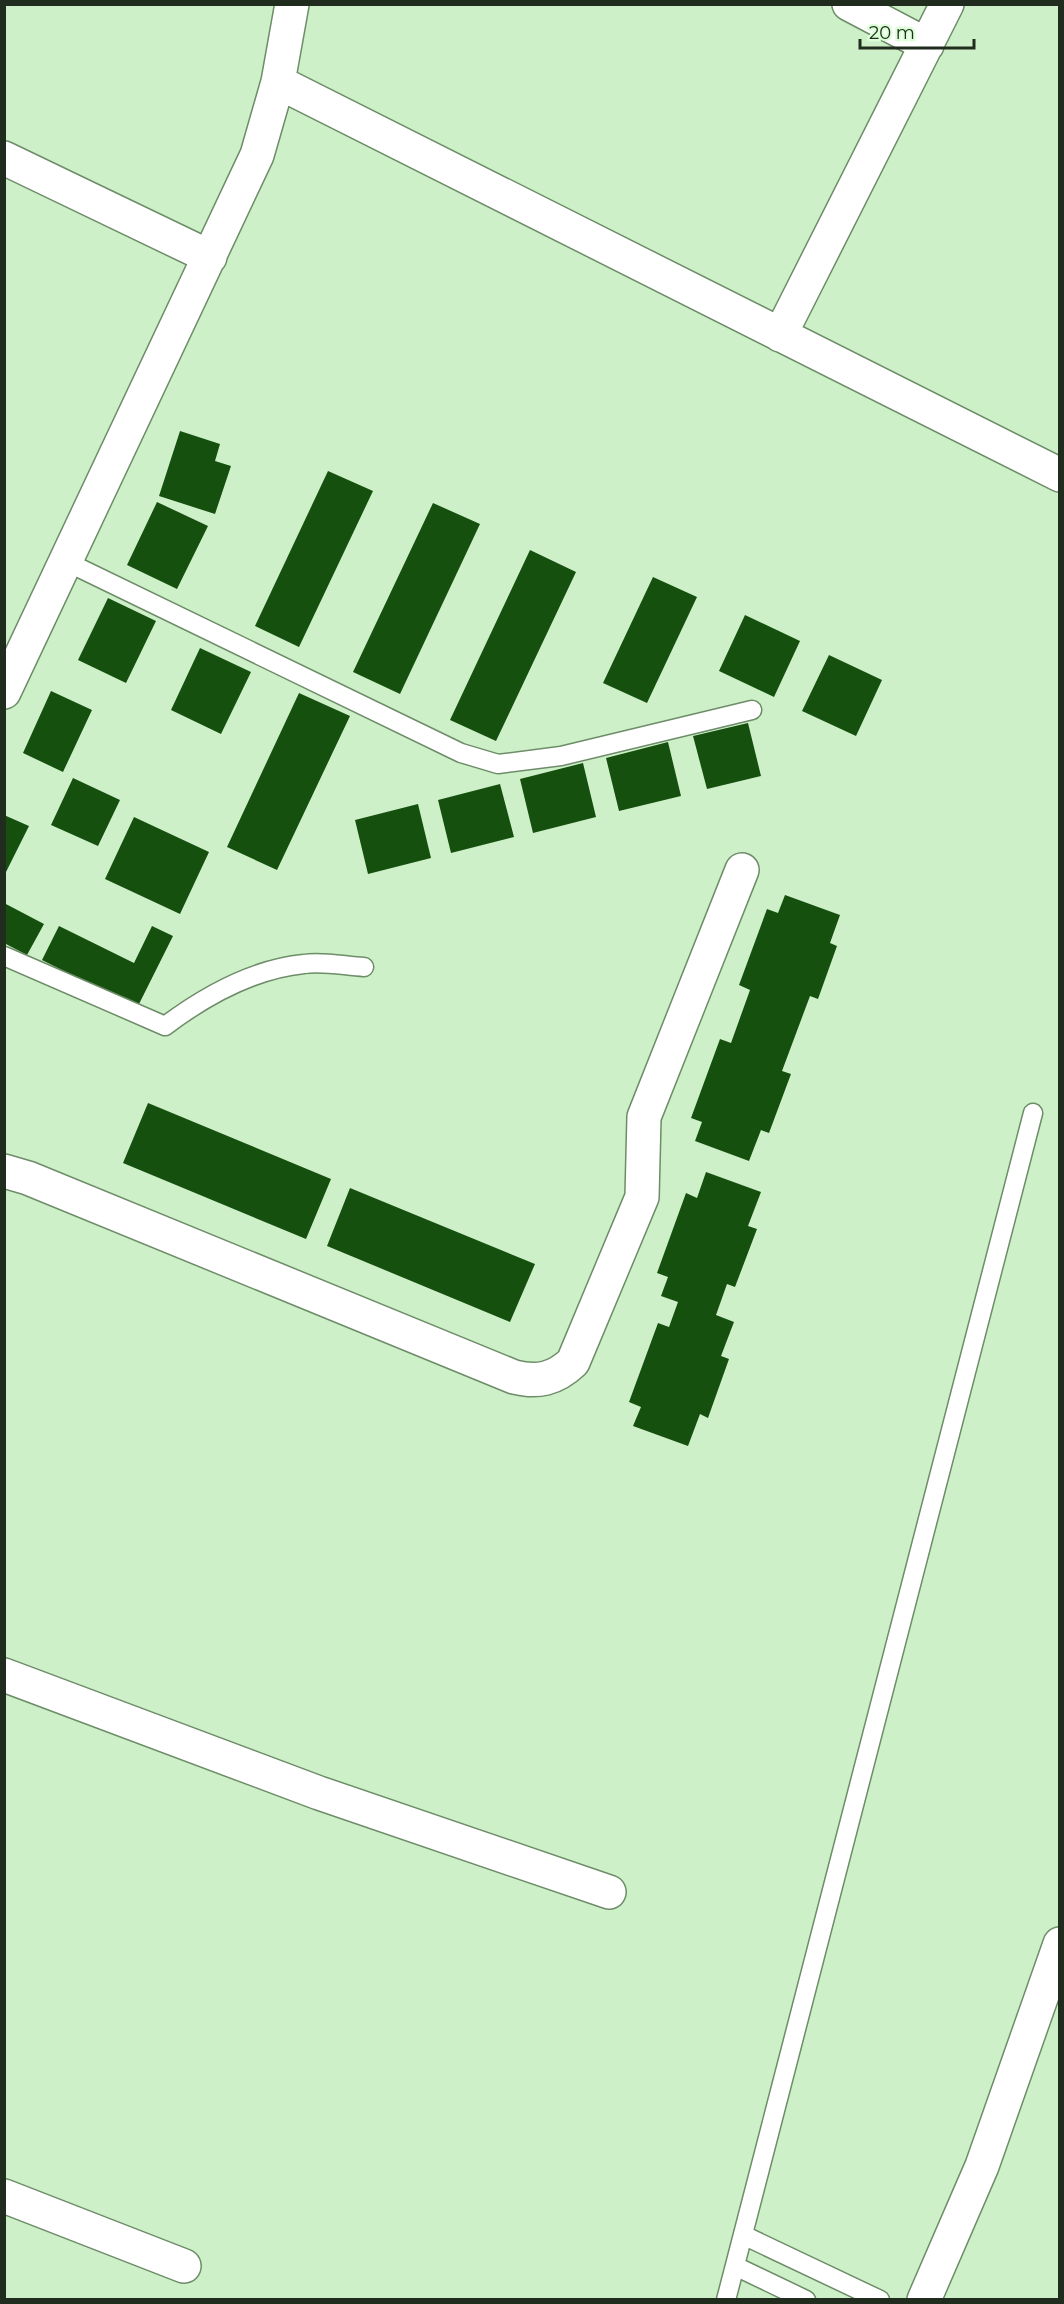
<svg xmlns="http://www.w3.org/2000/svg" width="1064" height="2304" viewBox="0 0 1064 2304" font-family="Montserrat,sans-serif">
  <rect width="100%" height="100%" fill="#cef0c9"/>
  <path fill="#16500f" d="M 180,431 L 220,444 L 215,461 L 231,466 L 215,514 L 159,496 Z
    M 328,471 L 373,491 L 299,647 L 255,626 Z
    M 157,502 L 208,526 L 177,589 L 127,565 Z
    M 433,503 L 480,524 L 400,694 L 353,672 Z
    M 530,550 L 576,572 L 496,741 L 450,720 Z
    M 653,577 L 697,597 L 647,703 L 603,683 Z
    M 108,598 L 156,621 L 126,683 L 78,660 Z
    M 745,615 L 800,641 L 774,697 L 719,671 Z
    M 200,648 L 251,672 L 221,734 L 171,710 Z
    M 829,655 L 882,680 L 856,736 L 802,711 Z
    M 51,691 L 92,710 L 63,772 L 23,753 Z
    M 299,693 L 350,716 L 277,870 L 227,847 Z
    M 748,723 L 761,776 L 707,789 L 693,736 Z
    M 668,742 L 681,796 L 619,811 L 606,758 Z
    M 583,763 L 596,817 L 533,833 L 520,779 Z
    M 73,778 L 120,800 L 98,846 L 51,825 Z
    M 500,784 L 514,837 L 451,853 L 438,800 Z
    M 418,804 L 431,858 L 368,874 L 355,820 Z
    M 4,815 L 29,826 L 4,876 Z
    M 134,817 L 209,852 L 180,914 L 105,879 Z
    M 785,895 L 840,915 L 830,943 L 837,946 L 818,999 L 810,996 L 782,1071 L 791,1074 L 769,1133 L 761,1130 L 749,1161 L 695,1141 L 702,1122 L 691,1118 L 720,1039 L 731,1043 L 750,990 L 739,985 L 767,909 L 778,913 Z
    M 4,903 L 44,924 L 27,955 L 4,943 Z
    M 59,926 L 134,963 L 152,926 L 173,936 L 137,1008 L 42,960 Z
    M 148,1103 L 331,1179 L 306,1239 L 123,1163 Z
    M 706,1172 L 761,1192 L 748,1226 L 757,1229 L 735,1287 L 727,1284 L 716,1315 L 734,1322 L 721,1356 L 729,1359 L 708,1418 L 700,1414 L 688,1446 L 633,1426 L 641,1407 L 629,1402 L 658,1323 L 669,1327 L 678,1302 L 661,1296 L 668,1277 L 657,1273 L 686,1193 L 697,1198 Z
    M 350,1188 L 535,1264 L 510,1322 L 327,1246 Z"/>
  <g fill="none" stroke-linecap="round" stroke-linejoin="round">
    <g stroke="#6d8c68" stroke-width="21">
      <path id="service" d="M 67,562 L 461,753 L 498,764 L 561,756 L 752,710
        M 4,956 L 165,1026 C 205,996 253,969 304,964 C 323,961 345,966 364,967
        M 743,2235 L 880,2300
        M 735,2266 L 806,2300
        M 726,2300 L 1033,1113"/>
    </g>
    <g stroke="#6d8c68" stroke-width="36">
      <path id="minor" d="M 849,4 L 927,45
        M 278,82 L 1060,475
        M 4,158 L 210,257
        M 780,335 L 947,4
        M 4,692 L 257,155 L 278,82 L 292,4
        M 4,1171 L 28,1178 L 514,1377 C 538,1383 555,1379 573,1362 L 642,1197 L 644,1117 L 742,870
        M 4,1675 L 319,1793 L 609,1892
        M 4,2196 L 184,2266
        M 924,2300 L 982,2166 L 1060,1944"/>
    </g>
    <use href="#service" stroke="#fff" stroke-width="18"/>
    <use href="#minor" stroke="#fff" stroke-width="33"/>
  </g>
  <rect width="1064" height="2304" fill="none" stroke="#202d1e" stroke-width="12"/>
  <path d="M860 39v9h114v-9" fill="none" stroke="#202d1e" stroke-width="3"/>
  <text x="869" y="39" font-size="18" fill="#202d1e" stroke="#dbfed6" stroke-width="4.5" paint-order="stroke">20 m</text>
</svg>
